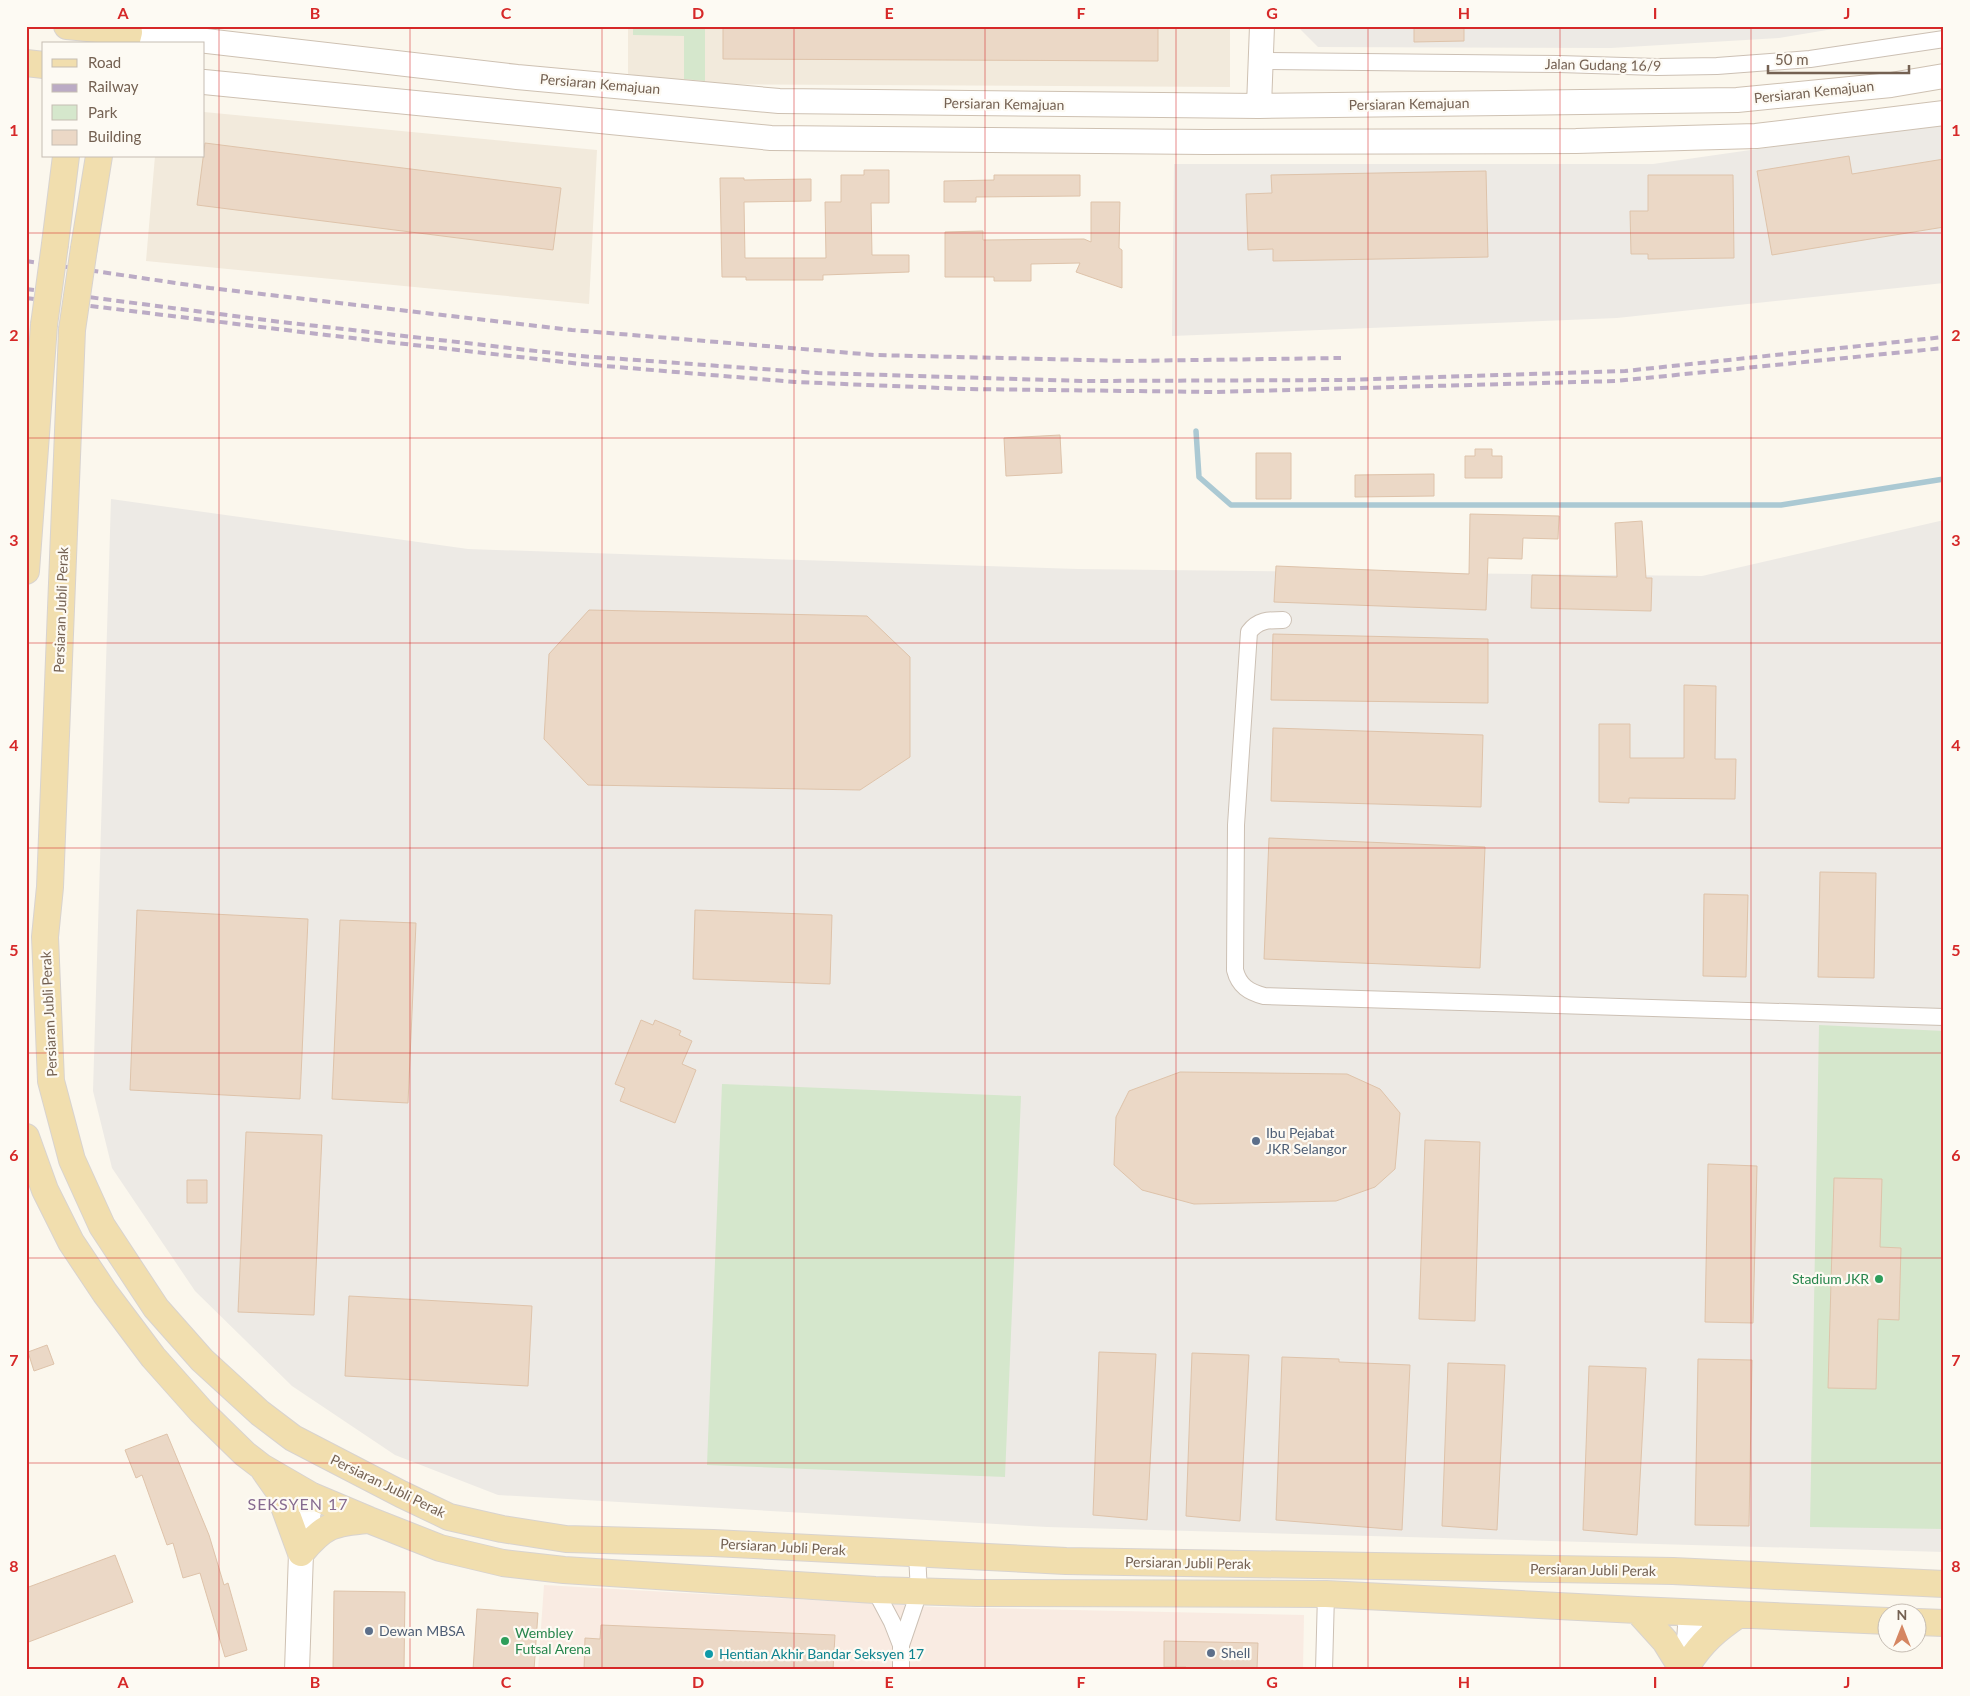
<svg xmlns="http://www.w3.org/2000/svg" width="1970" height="1696" viewBox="0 0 1970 1696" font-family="Lato,sans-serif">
  <rect width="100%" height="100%" fill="#fbf7ed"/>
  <path fill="#f2eadc" d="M 628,26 L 1230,26 L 1230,87 L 694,84 L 628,74 Z
    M 204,112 L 597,150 L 589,304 L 146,261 L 155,156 L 204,156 Z"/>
  <path fill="#f9ebe2" d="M 544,1585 L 935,1607 L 1304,1615 L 1303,1670 L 538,1670 Z"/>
  <path fill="#edeae5" d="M 1297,26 L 1851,26 L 1779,38 L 1611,48 L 1318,47 Z
    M 1944,122 L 1944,283 L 1617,318 L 1172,336 L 1174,164 L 1653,164 Z
    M 111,499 L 468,549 L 1078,569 L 1702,576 L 1944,520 L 1944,1552 L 1047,1527 L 498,1495 L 395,1455 L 292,1386 L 195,1291 L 112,1168 L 93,1091 Z"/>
  <path fill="#d5e7cc" d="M 633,26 L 705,26 L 705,81 L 684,79 L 684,36 L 633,35 Z
    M 1819,1025 L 1944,1031 L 1944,1529 L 1810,1527 Z
    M 722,1084 L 1021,1096 L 1005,1477 L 707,1465 Z"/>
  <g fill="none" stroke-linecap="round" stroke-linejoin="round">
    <path stroke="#abc9d3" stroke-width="5.5" d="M 1196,431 L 1199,477 L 1231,505 L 1781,505 L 1944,479"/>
  </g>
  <path fill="#ebd8c6" stroke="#dec3aa" d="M 723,26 L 1158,26 L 1158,61 L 723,59 Z
    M 1414,26 L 1464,26 L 1464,41 L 1414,42 Z
    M 205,143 L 561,188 L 553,250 L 197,205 Z
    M 1849,156 L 1852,174 L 1944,159 L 1944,227 L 1772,255 L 1757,171 Z
    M 864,170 L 889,170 L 889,203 L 871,203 L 872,255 L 909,255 L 909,272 L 823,275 L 823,280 L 746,280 L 746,277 L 722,277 L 720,178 L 744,178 L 744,180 L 811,179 L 811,201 L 744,202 L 745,258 L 826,258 L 825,202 L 841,202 L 841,175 L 864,175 Z
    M 1486,171 L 1488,257 L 1273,261 L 1273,249 L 1248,250 L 1246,194 L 1272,193 L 1271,175 Z
    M 994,175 L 1080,175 L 1080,196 L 976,197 L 976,202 L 944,202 L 944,181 L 994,180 Z
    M 1648,175 L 1733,175 L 1734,258 L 1648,259 L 1648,254 L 1631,254 L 1630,211 L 1648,211 Z
    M 1091,202 L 1120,202 L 1119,248 L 1122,250 L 1122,288 L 1076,272 L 1080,263 L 1031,264 L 1031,281 L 994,281 L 994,277 L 945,277 L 945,232 L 983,231 L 983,240 L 1084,239 L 1091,242 Z
    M 1060,435 L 1062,473 L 1006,476 L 1004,438 Z
    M 1475,449 L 1492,449 L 1492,456 L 1502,456 L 1502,478 L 1465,478 L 1465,456 L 1475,456 Z
    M 1256,453 L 1291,453 L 1291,499 L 1256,499 Z
    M 1434,474 L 1434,496 L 1355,497 L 1355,475 Z
    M 1470,514 L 1559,516 L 1558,539 L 1523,538 L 1522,559 L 1488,558 L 1486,610 L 1274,602 L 1276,566 L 1469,574 Z
    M 1642,521 L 1646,578 L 1652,578 L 1651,611 L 1531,608 L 1532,575 L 1617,577 L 1615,523 Z
    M 589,610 L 867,616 L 910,657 L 910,757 L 860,790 L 588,785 L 544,739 L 549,654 Z
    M 1273,634 L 1488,639 L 1488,703 L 1271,700 Z
    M 1684,685 L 1716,686 L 1715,759 L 1736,759 L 1735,799 L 1629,798 L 1629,803 L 1599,802 L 1599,724 L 1630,724 L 1630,758 L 1684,758 Z
    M 1273,728 L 1483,735 L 1481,807 L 1271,801 Z
    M 1269,838 L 1485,847 L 1480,968 L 1264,959 Z
    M 1820,872 L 1876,873 L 1874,978 L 1818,977 Z
    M 1704,894 L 1748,895 L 1746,977 L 1703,976 Z
    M 137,910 L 308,919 L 300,1099 L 130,1090 Z
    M 695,910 L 832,915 L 830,984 L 693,979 Z
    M 340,920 L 416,923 L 408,1103 L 332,1099 Z
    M 641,1020 L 653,1025 L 655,1020 L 681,1031 L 679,1035 L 692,1041 L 682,1064 L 696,1070 L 675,1123 L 620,1101 L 625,1088 L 615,1084 Z
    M 1180,1072 L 1347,1074 L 1380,1089 L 1400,1113 L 1395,1169 L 1375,1187 L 1336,1201 L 1194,1204 L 1142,1190 L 1114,1165 L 1116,1117 L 1129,1091 Z
    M 246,1132 L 322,1135 L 314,1315 L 238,1312 Z
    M 1425,1140 L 1480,1142 L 1475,1321 L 1419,1319 Z
    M 1708,1164 L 1757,1166 L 1753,1323 L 1705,1322 Z
    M 1834,1178 L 1882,1179 L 1880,1247 L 1901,1248 L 1899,1320 L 1878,1319 L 1876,1389 L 1828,1388 Z
    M 187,1180 L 207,1180 L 207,1203 L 187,1203 Z
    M 349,1296 L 532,1306 L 528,1386 L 345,1376 Z
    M 47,1345 L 54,1364 L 34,1371 L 28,1352 Z
    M 1099,1352 L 1156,1354 L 1147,1520 L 1093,1515 Z
    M 1192,1353 L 1249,1355 L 1240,1521 L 1186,1516 Z
    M 1282,1357 L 1339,1359 L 1339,1362 L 1410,1365 L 1402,1530 L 1276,1520 Z
    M 1698,1359 L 1752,1360 L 1749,1526 L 1695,1525 Z
    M 1448,1363 L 1505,1365 L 1497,1530 L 1442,1526 Z
    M 1589,1366 L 1646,1368 L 1637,1535 L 1583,1530 Z
    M 167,1434 L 209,1535 L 224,1585 L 228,1583 L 247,1650 L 225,1657 L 200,1573 L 183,1578 L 173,1543 L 167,1545 L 142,1475 L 136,1478 L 125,1450 Z
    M 115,1555 L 133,1602 L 26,1643 L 26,1588 Z
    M 334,1591 L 405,1592 L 404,1670 L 333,1670 Z
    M 477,1609 L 538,1613 L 534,1670 L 473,1670 Z
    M 601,1625 L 835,1635 L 833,1670 L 584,1670 L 585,1638 L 600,1639 Z
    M 1164,1641 L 1258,1643 L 1257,1669 L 1185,1670 L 1186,1667 L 1164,1667 Z"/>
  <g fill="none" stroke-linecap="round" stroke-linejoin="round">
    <g stroke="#ccc0b4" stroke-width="18">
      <path id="street" d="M 1261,61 L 1559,64 L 1657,67 L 1717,66 L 1810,59 L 1944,39
        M 1283,620 C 1268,620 1258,620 1249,632 L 1236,825 L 1235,970 C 1239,986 1249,992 1264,996 L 1944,1017
        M 875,1590 L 892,1622 L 901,1645
        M 901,1670 L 901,1645 L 919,1592 L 917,1554
        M 1324,1670 L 1326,1594"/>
    </g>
    <g stroke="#cec1b2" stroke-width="26">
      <path id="secondary" d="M 127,26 L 129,32 L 517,77 L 779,101 L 1259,106 L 1737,100 L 1891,85 L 1944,76
        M 204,82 L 771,138 L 1206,142 L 1576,141 L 1756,136 L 1944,113
        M 1259,106 L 1262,26
        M 297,1670 L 301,1553 L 312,1496
        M 1687,1670 L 1691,1612"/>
    </g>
    <g stroke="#d8d3cf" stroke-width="28">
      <path id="primary" d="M 67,26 L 129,32 L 126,44
        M 26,63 L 44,65
        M 55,244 L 66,156
        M 84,248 L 99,156
        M 72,330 L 50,887 L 45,937 L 51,1081 L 72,1160 L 102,1226 L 156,1308 L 202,1360 L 260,1413 L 293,1438 L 401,1494 L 449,1517 L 502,1529 L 566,1539 L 713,1543 L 1066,1561 L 1673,1571 L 1944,1584
        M 26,571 L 44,325
        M 26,1137 L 45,1190 L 71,1242 L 105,1293 L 153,1357 L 201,1411 L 245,1454 L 262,1467 L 312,1496 L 369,1520 L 440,1548 L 503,1563 L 564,1570 L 875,1590 L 977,1593 L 1326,1594 L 1637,1610 L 1888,1621
        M 264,1470 L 278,1490 L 301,1553
        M 301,1553 C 324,1525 333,1523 368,1520
        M 1637,1610 L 1665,1641 L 1683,1670
        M 1918,1622 L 1944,1623
        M 1688,1664 C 1702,1642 1716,1630 1738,1615"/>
    </g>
    <use href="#street" stroke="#fff" stroke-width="16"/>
    <use href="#secondary" stroke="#fff" stroke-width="24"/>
    <use href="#primary" stroke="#f1deae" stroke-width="26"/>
    <path stroke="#bbabc5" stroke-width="4" stroke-dasharray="8 5" stroke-linecap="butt" d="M 26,261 L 210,288 L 572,330 L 875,355 L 1127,361 L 1341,358
      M 26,289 L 273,321 L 580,356 L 818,373 L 1082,381 L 1346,380 L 1625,371 L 1944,337
      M 26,298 L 326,335 L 581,364 L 795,382 L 966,389 L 1214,392 L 1616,381 L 1944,348"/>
    <g stroke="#d8d3cf" stroke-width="28" stroke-linecap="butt">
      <path id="primary-bridge" d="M 44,325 L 55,244
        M 72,330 L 84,248"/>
    </g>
    <use href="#primary-bridge" stroke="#f1deae" stroke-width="26"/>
  </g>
  <path fill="none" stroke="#d62828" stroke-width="1" stroke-opacity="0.55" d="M 219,26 L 219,1670M 410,26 L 410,1670M 602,26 L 602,1670M 794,26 L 794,1670M 985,26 L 985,1670M 1176,26 L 1176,1670M 1368,26 L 1368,1670M 1560,26 L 1560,1670M 1751,26 L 1751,1670M 26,233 L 1944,233M 26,438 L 1944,438M 26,643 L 1944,643M 26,848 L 1944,848M 26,1053 L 1944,1053M 26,1258 L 1944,1258M 26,1463 L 1944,1463"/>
  <g fill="#5c6f8a" stroke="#fdfaf3" stroke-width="2">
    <circle cx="1256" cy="1141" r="5"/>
    <circle cx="369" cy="1631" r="5"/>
    <circle cx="1211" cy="1653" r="5"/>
  </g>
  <g fill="#2e9e5b" stroke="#fdfaf3" stroke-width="2">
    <circle cx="1879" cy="1279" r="5"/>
    <circle cx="505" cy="1641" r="5"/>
  </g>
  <circle fill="#0f9aa8" stroke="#fdfaf3" stroke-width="2" cx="709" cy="1654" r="5"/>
  <g text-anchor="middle" stroke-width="4.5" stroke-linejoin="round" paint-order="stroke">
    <g font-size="14" fill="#746152" stroke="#fdfaf3">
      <text transform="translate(1603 65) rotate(1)" y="5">Jalan Gudang 16/9</text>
      <text transform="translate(600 84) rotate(5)" y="5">Persiaran Kemajuan</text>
      <text transform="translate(1814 92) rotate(-6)" y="5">Persiaran Kemajuan</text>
      <text transform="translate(1004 104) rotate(1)" y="5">Persiaran Kemajuan</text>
      <text transform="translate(1409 104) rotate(-1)" y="5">Persiaran Kemajuan</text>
      <text transform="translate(61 610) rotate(-88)" y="5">Persiaran Jubli Perak</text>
      <text transform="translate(49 1014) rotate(-93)" y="5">Persiaran Jubli Perak</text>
      <text transform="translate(388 1486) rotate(26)" y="5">Persiaran Jubli Perak</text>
      <text transform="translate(783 1547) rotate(3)" y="5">Persiaran Jubli Perak</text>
      <text transform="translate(1188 1563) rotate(1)" y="5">Persiaran Jubli Perak</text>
      <text transform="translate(1593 1570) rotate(1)" y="5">Persiaran Jubli Perak</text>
    </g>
    <g font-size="14" fill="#4e5e75" stroke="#fdfaf3" text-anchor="start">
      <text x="1266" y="1138">Ibu Pejabat<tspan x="1266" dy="16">JKR Selangor</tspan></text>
      <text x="379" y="1636">Dewan MBSA</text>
      <text x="1221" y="1658">Shell</text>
    </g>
    <g font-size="14" fill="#27864d" stroke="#fdfaf3" text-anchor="end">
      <text x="1869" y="1284">Stadium JKR</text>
      <text x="515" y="1638" text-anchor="start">Wembley<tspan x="515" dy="16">Futsal Arena</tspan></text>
    </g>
    <g font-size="14" fill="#0d838f" stroke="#fdfaf3" text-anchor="start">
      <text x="719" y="1659">Hentian Akhir Bandar Seksyen 17</text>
    </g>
    <g font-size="16" letter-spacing="1" fill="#866a8f" stroke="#fdfaf3">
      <text x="298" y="1510">SEKSYEN 17</text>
    </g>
  </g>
  <rect width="1970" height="1696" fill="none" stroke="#fdfaf3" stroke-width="55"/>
  <rect x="42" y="42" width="162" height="115" fill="#fdfaf3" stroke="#c6bdb3"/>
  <rect x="52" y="59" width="25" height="8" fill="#f1deae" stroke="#c6bdb3"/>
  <text x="88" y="68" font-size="15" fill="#746152">Road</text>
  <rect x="52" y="84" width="25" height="8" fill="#bbabc5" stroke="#c6bdb3"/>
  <text x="88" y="92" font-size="15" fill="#746152">Railway</text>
  <rect x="52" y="105" width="25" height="15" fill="#d5e7cc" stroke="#c6bdb3"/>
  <text x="88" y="118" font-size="15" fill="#746152">Park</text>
  <rect x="52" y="130" width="25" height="15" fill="#ebd8c6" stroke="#c6bdb3"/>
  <text x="88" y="142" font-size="15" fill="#746152">Building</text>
  <g transform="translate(1902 1628)"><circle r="24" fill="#fdfaf3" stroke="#c6bdb3"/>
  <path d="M0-4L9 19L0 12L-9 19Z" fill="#d58662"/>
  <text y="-8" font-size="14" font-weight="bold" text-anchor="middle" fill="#746152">N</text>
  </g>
  <path d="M1768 65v8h141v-8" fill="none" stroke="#746152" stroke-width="2.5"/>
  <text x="1775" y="65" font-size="15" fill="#746152" stroke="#fdfaf3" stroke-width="4" paint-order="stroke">50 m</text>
  <rect x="28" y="28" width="1914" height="1640" fill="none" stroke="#d62828" stroke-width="2"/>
  <g font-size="16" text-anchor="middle" font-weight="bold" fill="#d62828">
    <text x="123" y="19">A</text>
    <text x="315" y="19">B</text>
    <text x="506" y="19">C</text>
    <text x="698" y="19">D</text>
    <text x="889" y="19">E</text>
    <text x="1081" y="19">F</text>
    <text x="1272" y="19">G</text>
    <text x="1464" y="19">H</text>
    <text x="1655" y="19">I</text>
    <text x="1847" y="19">J</text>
    <text x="14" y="136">1</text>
    <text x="1956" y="136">1</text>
    <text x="14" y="341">2</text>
    <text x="1956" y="341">2</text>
    <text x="14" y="546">3</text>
    <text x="1956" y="546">3</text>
    <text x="14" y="751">4</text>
    <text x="1956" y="751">4</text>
    <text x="14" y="956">5</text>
    <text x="1956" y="956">5</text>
    <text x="14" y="1161">6</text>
    <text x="1956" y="1161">6</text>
    <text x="14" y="1366">7</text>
    <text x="1956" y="1366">7</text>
    <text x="14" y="1572">8</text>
    <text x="1956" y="1572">8</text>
    <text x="123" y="1688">A</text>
    <text x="315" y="1688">B</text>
    <text x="506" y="1688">C</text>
    <text x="698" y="1688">D</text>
    <text x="889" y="1688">E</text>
    <text x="1081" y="1688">F</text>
    <text x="1272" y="1688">G</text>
    <text x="1464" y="1688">H</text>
    <text x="1655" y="1688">I</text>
    <text x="1847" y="1688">J</text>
  </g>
</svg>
